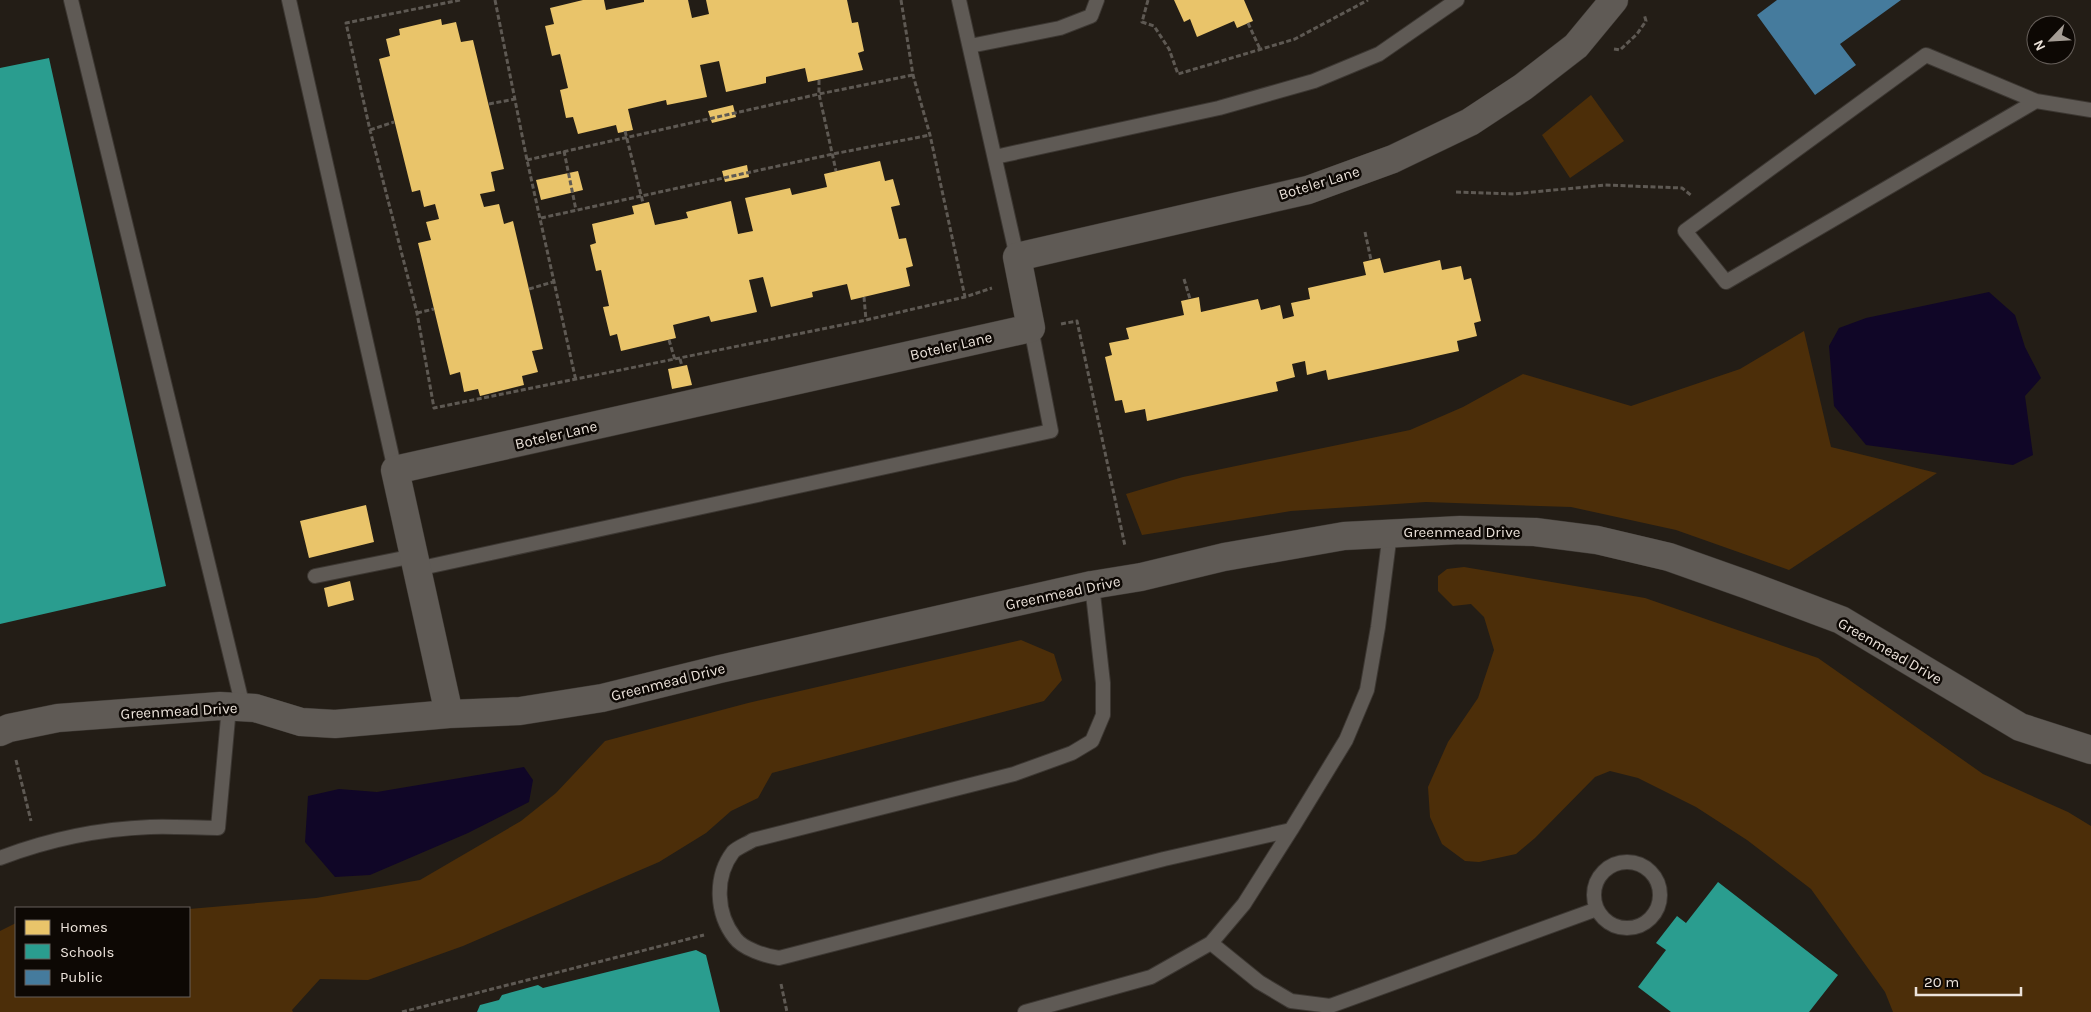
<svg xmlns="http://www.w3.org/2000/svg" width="2091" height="1012" viewBox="0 0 2091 1012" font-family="Karla,sans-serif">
  <rect width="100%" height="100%" fill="#231d16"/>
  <path fill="#4c2e09" d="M 1591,95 L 1624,141 L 1570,178 L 1542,135 Z
    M 1804,331 L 1831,447 L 1937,473 L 1789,570 L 1676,530 L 1571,507 L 1426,502 L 1291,511 L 1142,535 L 1126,494 L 1183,477 L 1410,430 L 1463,407 L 1523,374 L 1631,406 L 1740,369 Z
    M 1464,567 L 1645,598 L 1818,658 L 1983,774 L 2068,812 L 2091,826 L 2091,1012 L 1893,1012 L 1885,992 L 1811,889 L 1747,840 L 1696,807 L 1638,778 L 1610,771 L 1595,777 L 1535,838 L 1516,854 L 1479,862 L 1465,861 L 1442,844 L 1430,817 L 1428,787 L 1448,742 L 1478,698 L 1494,650 L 1484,617 L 1471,604 L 1453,606 L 1438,591 L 1438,576 L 1447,569 Z
    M 1021,640 L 1054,654 L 1062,680 L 1044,701 L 772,773 L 758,798 L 731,811 L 706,833 L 659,862 L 463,946 L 368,980 L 320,979 L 292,1010 L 293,1012 L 0,1012 L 0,931 L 16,923 L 16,996 L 189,996 L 189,909 L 316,898 L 420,880 L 521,821 L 556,793 L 605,741 L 748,703 Z"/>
  <path fill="#100627" d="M 1989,292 L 2015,315 L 2025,347 L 2041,378 L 2025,396 L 2033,455 L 2013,465 L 1866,445 L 1834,406 L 1829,346 L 1839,328 L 1866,318 Z
    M 524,767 L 533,780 L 529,802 L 468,833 L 370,875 L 335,877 L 305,842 L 308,796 L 339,789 L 377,792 Z"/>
  <path fill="#e9c46a" d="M 583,0 L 604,0 L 606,10 L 644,2 L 644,0 L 688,0 L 692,18 L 709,14 L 706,0 L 847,0 L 852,23 L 858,22 L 864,51 L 858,53 L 863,70 L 808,82 L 805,68 L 766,77 L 766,83 L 726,92 L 719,61 L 700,65 L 707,97 L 667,105 L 666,100 L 628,109 L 633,130 L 618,133 L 616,125 L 578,134 L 573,117 L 566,118 L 560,90 L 568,88 L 560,54 L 552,56 L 545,26 L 554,24 L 550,8 Z
    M 1174,0 L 1244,0 L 1253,21 L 1237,28 L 1234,21 L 1197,37 L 1190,19 L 1184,22 Z
    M 441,19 L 442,25 L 456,22 L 461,42 L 473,40 L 504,169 L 491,172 L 495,191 L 480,194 L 484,207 L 499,204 L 504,224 L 513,221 L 543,349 L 532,351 L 538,372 L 522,376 L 524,385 L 480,396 L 478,389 L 464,392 L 460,372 L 450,375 L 418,243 L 431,240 L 426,222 L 439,219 L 435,204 L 424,207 L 420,190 L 412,192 L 379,59 L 390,56 L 386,39 L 400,35 L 399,29 Z
    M 733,105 L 736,117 L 712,123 L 708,111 Z
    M 880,161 L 885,181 L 893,179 L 900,205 L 891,207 L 899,239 L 906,238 L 913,266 L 906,268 L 910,286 L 851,300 L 847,284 L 812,292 L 813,297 L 771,307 L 763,277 L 749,280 L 757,312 L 711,322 L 709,316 L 673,325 L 676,338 L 621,351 L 617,334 L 610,336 L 603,307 L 609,306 L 601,270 L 596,271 L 590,245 L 596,243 L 592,224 L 634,214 L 632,206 L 649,202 L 655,225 L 688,218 L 686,212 L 731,201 L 738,234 L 753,231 L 745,198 L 790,188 L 792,195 L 827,187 L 824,174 Z
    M 747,165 L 749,177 L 725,182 L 722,171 Z
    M 578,171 L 583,190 L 541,200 L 536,180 Z
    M 1380,258 L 1384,273 L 1440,260 L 1442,270 L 1461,266 L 1464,280 L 1471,278 L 1481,321 L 1474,323 L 1477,336 L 1457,341 L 1459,351 L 1328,380 L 1326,370 L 1307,375 L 1305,361 L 1292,364 L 1295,377 L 1276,382 L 1278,391 L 1147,421 L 1145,409 L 1125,413 L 1122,400 L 1115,401 L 1105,357 L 1112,355 L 1109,343 L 1129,339 L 1126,328 L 1184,315 L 1181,301 L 1199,297 L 1201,312 L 1258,299 L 1261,310 L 1280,305 L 1283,319 L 1294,316 L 1291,303 L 1310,299 L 1308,288 L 1366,275 L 1363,262 Z
    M 687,365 L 692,385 L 672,389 L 668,369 Z
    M 366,505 L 374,542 L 309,558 L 300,521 Z
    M 350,581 L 354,600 L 328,607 L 324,588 Z"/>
  <path fill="#2a9d8f" d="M 49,58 L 166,586 L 0,624 L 0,68 Z
    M 1718,882 L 1838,975 L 1809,1012 L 1671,1012 L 1638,987 L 1666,950 L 1656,943 L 1677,916 L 1686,923 Z
    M 696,950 L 706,955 L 720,1012 L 477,1012 L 480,1005 L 499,1000 L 502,995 L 538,985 L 543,988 Z"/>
  <path fill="#457b9d" d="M 1777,0 L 1901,0 L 1840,44 L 1856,65 L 1815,95 L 1757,15 Z"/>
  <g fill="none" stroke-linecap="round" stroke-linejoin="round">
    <g stroke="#3c3732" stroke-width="16">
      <path id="service" d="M 71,0 L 243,707
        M 289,0 L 395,470
        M 959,0 L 1017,257
        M 970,46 L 1060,28 L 1091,16 L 1097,0
        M 2036,101 L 1726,282 L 1685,231 L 1926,55 L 2036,101 L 2091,110
        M 995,157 L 1219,108 L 1314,81 L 1379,54 L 1457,0
        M 417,569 L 1051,431 L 1031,328
        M 315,576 L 414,556
        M 1092,585 L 1103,683 L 1103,715 L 1092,741 L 1072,753 L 1014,774 L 753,840 C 747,844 738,847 733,852 C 714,877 716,914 735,938 C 743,949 766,956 779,958 L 1164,859 L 1291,830 L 1346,740 L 1367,690 L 1378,627 L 1390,533
        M 0,858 C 47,840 99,829 150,827 C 172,826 196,828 218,828 L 229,707
        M1594 895a33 33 0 1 1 66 0a33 33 0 1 1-66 0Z
        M 1211,943 L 1259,982 L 1291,1001 L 1330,1006 L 1597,909
        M 1025,1012 L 1151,977 L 1211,943 L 1244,904 L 1291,830"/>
    </g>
    <g stroke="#3c3732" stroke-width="29">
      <path id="minor" d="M 449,714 L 395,470 L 1031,328 L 1017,257 L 1308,190 L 1393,159 L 1470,122 L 1523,87 L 1576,46 L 1614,0
        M 0,732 L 9,728 L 58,718 L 220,706 L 255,708 L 301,722 L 335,724 L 449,714 L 520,711 L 602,698 L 720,669 L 1092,585 L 1141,577 L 1224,557 L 1344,536 L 1460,530 L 1535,532 L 1597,540 L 1669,557 L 1748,585 L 1841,620 L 2020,727 L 2091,750"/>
    </g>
    <path stroke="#5e5953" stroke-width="3" stroke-dasharray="5 2.5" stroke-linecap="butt" d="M 460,0 L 346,23 L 370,130 L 417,313 L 434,408 L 866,320 L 965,297 L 992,288
      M 495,0 L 527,160 L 576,381
      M 901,0 L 913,75 L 930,135 L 965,297
      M 1148,0 L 1142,22 L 1154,26 L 1169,49 L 1178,74 L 1295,39 L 1368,0
      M 1248,23 L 1260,49
      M 1614,49 L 1620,50 L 1637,34 L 1646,21 L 1644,14
      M 819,80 L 819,94 L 836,171
      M 489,104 L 515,99
      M 370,130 L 394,122
      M 625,131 L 643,203
      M 564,151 L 576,210
      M 527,160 L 819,94 L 913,75
      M 1456,192 L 1514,194 L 1605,185 L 1682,188 L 1692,196
      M 541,218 L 833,154 L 930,135
      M 1365,232 L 1371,260
      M 1184,279 L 1190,299
      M 529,289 L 553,282
      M 864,297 L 866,320
      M 417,313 L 434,309
      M 1061,324 L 1077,321 L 1125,546
      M 669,340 L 675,360
      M 680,359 L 682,366
      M 16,760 L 31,821
      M 781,984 L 787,1012
      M 402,1012 L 704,935"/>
    <use href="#service" stroke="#5f5a55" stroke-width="14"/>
    <use href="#minor" stroke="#5f5a55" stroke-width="28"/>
  </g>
  <g text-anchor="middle" stroke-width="5" stroke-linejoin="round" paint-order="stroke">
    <g font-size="15" fill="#ebe2da" stroke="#0d0804">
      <text transform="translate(1319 183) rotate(-17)" y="5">Boteler Lane</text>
      <text transform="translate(951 346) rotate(-13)" y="5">Boteler Lane</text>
      <text transform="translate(556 435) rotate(-13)" y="5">Boteler Lane</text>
      <text x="1462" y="537">Greenmead Drive</text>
      <text transform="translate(1063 593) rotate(-12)" y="5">Greenmead Drive</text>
      <text transform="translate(1890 651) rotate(30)" y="5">Greenmead Drive</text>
      <text transform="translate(668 682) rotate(-14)" y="5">Greenmead Drive</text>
      <text transform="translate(179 711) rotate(-3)" y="5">Greenmead Drive</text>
    </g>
  </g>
  <rect x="15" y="907" width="175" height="90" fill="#0d0804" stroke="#665f5a"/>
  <rect x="25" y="920" width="25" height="15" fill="#e9c46a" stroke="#665f5a"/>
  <text x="60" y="932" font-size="15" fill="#ebe2da">Homes</text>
  <rect x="25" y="944" width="25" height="15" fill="#2a9d8f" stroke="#665f5a"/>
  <text x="60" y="957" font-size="15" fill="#ebe2da">Schools</text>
  <rect x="25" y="970" width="25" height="15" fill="#457b9d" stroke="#665f5a"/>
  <text x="60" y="982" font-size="15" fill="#ebe2da">Public</text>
  <g transform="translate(2051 40) rotate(245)"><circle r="24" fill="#0d0804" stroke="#665f5a"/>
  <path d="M0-4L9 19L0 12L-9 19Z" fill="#a59d95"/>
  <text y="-8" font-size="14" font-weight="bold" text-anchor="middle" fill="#ebe2da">N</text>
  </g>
  <path d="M1916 987v8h105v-8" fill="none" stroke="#ebe2da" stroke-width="2.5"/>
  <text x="1924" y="987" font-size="15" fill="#ebe2da" stroke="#0d0804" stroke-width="4" paint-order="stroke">20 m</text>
</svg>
